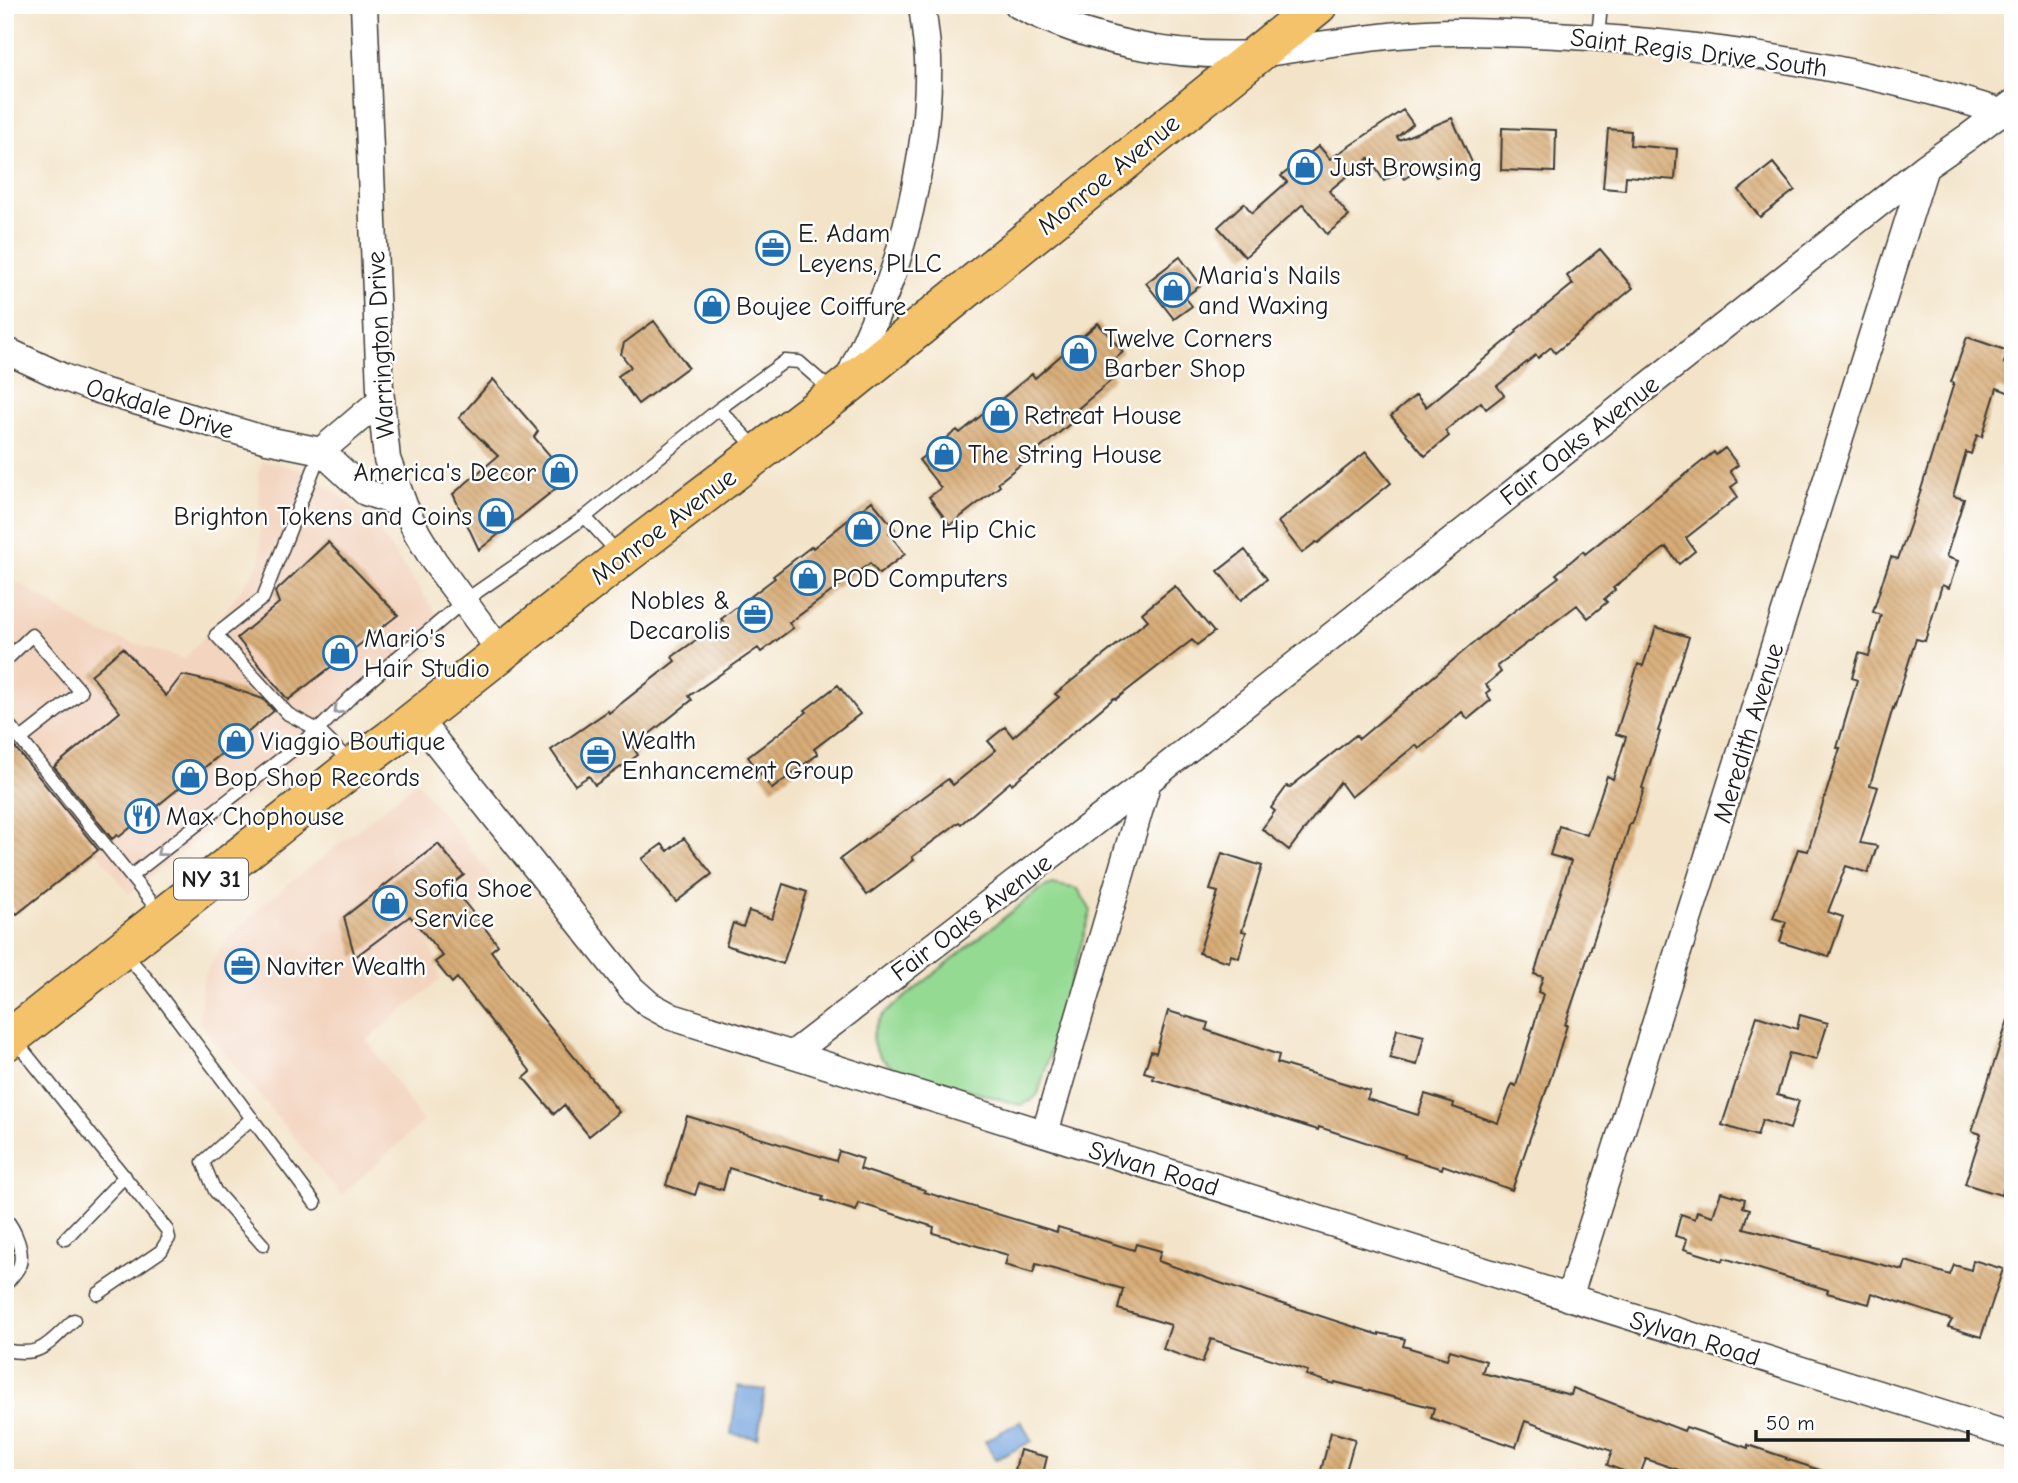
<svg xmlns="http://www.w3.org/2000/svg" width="2018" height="1483" viewBox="0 0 2018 1483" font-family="'Comic Neue',sans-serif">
  <defs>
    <pattern id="building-back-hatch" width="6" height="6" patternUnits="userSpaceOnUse" patternTransform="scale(1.75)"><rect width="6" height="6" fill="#d7ac77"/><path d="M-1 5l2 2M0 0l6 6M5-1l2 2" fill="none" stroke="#b89366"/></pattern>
  </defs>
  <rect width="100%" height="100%" fill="#fff"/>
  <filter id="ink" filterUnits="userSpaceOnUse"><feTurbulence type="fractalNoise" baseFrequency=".0143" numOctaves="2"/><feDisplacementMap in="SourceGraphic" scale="14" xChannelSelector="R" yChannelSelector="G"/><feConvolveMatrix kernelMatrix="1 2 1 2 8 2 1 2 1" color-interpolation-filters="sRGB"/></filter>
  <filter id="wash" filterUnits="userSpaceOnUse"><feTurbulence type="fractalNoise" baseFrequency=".00686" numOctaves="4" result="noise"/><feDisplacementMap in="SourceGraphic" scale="28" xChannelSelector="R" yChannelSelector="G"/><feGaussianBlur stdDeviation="1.57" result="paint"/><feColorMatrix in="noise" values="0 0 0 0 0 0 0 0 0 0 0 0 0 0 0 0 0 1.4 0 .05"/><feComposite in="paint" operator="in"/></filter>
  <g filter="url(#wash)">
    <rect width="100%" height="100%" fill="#f3e4c9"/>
    <path fill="#f3d4bf" d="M 263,461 L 284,465 L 305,472 L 336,492 L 381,535 L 450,632 L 129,894 L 5,728 L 5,598 L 18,583 L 97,632 L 184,659 L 222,616 L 261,561 L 258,473 Z
      M 417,782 L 497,883 L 468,916 L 431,946 L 441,979 L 367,1040 L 423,1122 L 341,1195 L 200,1023 L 202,984 L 207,970 L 224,944 L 260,907 Z"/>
    <path fill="#94da93" stroke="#587b58" stroke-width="2" d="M 1052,884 L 1078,889 L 1091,911 L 1038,1094 L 1031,1101 L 1020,1105 L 893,1068 C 871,1052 865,1036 884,1014 L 1040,889 Z"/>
    <path fill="#72a3dd" stroke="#47607c" stroke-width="2" d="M 738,1386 L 765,1390 L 758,1438 L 731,1434 Z
      M 1021,1421 L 1032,1441 L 995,1460 L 985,1441 Z"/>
    <g id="blocks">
      <path fill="url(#building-back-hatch)" d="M 1403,110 L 1413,124 L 1397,137 L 1399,140 L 1452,118 L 1474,167 L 1453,176 L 1450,170 L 1436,177 L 1429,163 L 1404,179 L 1399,172 L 1384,181 L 1369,158 L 1329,191 L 1349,216 L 1327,234 L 1303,204 L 1245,257 L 1218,227 L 1244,203 L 1252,213 L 1287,182 L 1281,176 L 1319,146 L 1330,159 Z
        M 1502,128 L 1556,130 L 1555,172 L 1501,170 Z
        M 1608,129 L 1631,131 L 1630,145 L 1677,149 L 1675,180 L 1626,176 L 1625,190 L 1603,188 Z
        M 1773,163 L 1795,190 L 1760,217 L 1739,190 Z
        M 1600,249 L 1633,288 L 1555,353 L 1551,347 L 1538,358 L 1536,355 L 1497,386 L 1504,395 L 1486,409 L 1481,402 L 1445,431 L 1449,436 L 1425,456 L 1391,416 L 1416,395 L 1426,407 L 1517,332 L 1516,330 L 1573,284 L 1567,276 Z
        M 1180,257 L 1201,285 L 1185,297 L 1192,306 L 1174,319 L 1146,283 Z
        M 654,321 L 688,367 L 638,404 L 618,376 L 631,367 L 621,354 L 624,343 Z
        M 1098,323 L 1123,352 L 1105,368 L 1114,378 L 1067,418 L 1071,423 L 998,483 L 1000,486 L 950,525 L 929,497 L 941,488 L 919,460 L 957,430 L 960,433 L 1032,374 L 1035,378 Z
        M 1967,337 L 2008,351 L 2004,363 L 2013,366 L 2013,394 L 1997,388 L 1982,437 L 1977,435 L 1971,454 L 1966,452 L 1953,496 L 1964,499 L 1946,557 L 1958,561 L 1949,588 L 1942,585 L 1925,641 L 1916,639 L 1894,709 L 1893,708 L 1870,785 L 1878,787 L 1860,843 L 1877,846 L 1868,873 L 1846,866 L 1828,912 L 1843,917 L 1829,957 L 1780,942 L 1786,922 L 1773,918 L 1798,849 L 1808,851 L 1840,748 L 1837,748 L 1857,680 L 1852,678 L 1859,653 L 1869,656 L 1881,615 L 1873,612 L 1882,583 L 1891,557 L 1898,559 L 1910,525 L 1954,383 L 1951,382 Z
        M 493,379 L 538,431 L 534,437 L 569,478 L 479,550 L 453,494 L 498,456 L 459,418 Z
        M 1725,448 L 1738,465 L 1730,471 L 1738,482 L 1731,487 L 1738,497 L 1686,538 L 1695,551 L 1679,564 L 1666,547 L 1613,588 L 1615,590 L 1604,599 L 1607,602 L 1588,618 L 1577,605 L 1497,666 L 1501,672 L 1486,685 L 1490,690 L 1486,693 L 1491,700 L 1468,719 L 1462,712 L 1419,749 L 1416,745 L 1351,797 L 1340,782 L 1289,850 L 1262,829 L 1275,811 L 1271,808 L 1287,786 L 1289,788 L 1356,735 L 1359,739 L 1483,635 L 1559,577 L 1556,574 L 1583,551 L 1585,554 L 1714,452 L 1716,455 Z
        M 1366,452 L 1391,483 L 1318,543 L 1316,542 L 1302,553 L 1278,522 Z
        M 872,501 L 895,529 L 889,533 L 905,554 L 879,574 L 870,563 L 789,623 L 793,628 L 761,652 L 758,648 L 689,696 L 692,700 L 633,747 L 638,755 L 595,785 L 589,776 L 575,785 L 551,750 L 608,711 L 609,713 L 675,661 L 672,657 L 723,621 L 721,619 L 775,578 L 773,576 L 812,546 L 813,548 Z
        M 328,542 L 398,615 L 288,700 L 237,638 L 279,603 L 275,592 Z
        M 1245,550 L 1267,579 L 1241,600 L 1218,571 Z
        M 1175,586 L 1214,632 L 1197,645 L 1192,640 L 1116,699 L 1114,698 L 1012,784 L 1010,782 L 961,824 L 959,822 L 912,857 L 914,860 L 867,895 L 840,859 L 948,779 L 953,785 L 996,750 L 988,741 L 1005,727 L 1013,737 L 1059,697 L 1055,694 L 1148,620 L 1142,613 Z
        M 1656,627 L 1689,637 L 1658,731 L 1660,732 L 1642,788 L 1644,789 L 1632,824 L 1630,823 L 1606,903 L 1565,1025 L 1567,1025 L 1553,1071 L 1512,1190 L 1443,1165 L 1442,1169 L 1404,1157 L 1405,1155 L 1319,1127 L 1318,1130 L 1153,1079 L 1154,1075 L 1144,1072 L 1151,1051 L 1156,1053 L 1168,1011 L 1208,1023 L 1206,1030 L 1279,1055 L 1277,1063 L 1370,1091 L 1367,1099 L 1418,1115 L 1425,1094 L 1454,1103 L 1453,1107 L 1498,1123 L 1512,1084 L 1516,1086 L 1543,994 L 1538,992 L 1543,977 L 1534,974 L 1571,861 L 1550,855 L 1559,826 L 1587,835 L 1607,776 L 1613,779 L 1626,737 L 1616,734 L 1638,664 L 1643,666 Z
        M 123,648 L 166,696 L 182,675 L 221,684 L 263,699 L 274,711 L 119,837 L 117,835 L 112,839 L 54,767 L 120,712 L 91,675 Z
        M 838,685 L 860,714 L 814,749 L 818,754 L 772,789 L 748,757 L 807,712 L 805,710 Z
        M 5,735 L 98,850 L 17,914 L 5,899 Z
        M 684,838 L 712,874 L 676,902 L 642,859 L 662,844 L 668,851 Z
        M 438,844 L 464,875 L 451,885 L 498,945 L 491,951 L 539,1014 L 619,1112 L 589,1136 L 564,1105 L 554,1114 L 524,1078 L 531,1072 L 457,978 L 452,983 L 435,962 L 443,956 L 410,916 L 355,957 L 344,917 Z
        M 1222,853 L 1262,866 L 1242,931 L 1246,932 L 1239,958 L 1231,955 L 1229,962 L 1199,953 L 1218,892 L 1210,890 Z
        M 783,884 L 807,892 L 783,964 L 726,945 L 733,923 L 743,927 L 749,911 L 772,919 Z
        M 1800,1015 L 1828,1023 L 1816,1060 L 1789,1053 L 1777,1095 L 1799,1101 L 1790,1129 L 1762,1120 L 1757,1136 L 1722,1125 L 1757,1016 L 1797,1029 Z
        M 2008,1020 L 2013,1020 L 2013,1165 L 2001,1195 L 1965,1184 L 1981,1134 L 1972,1131 Z
        M 1397,1029 L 1424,1036 L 1417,1065 L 1390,1058 Z
        M 687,1116 L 836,1161 L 839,1151 L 863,1159 L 860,1169 L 925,1190 L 924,1192 L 1057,1232 L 1058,1227 L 1134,1250 L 1136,1244 L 1161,1251 L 1158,1261 L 1246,1292 L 1379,1335 L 1379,1333 L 1405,1339 L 1403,1346 L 1447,1359 L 1450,1350 L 1486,1361 L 1482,1373 L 1571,1395 L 1573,1388 L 1684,1431 L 1686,1427 L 1748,1448 L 1748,1445 L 1787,1458 L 1786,1459 L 1829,1473 L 1829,1478 L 1703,1478 L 1646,1459 L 1639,1477 L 1607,1465 L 1612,1451 L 1525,1421 L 1516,1447 L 1431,1418 L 1434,1408 L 1335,1382 L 1334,1384 L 1306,1375 L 1308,1371 L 1211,1339 L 1202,1363 L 1163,1349 L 1171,1325 L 1118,1309 L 1123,1289 L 1036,1264 L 1033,1273 L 1005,1265 L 1008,1255 L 933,1233 L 934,1227 L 859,1203 L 856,1211 L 822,1200 L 823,1197 L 729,1168 L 723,1190 L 699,1183 L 695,1195 L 666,1185 Z
        M 1721,1192 L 1745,1199 L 1743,1207 L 1750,1209 L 1744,1228 L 1812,1246 L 1811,1247 L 1903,1270 L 1906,1261 L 1950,1275 L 1954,1265 L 1971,1270 L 1973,1260 L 2003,1269 L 1981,1337 L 1948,1327 L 1952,1320 L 1872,1293 L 1869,1304 L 1827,1293 L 1828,1290 L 1724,1258 L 1723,1261 L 1684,1249 L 1687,1239 L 1675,1236 L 1681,1214 L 1695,1219 L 1697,1211 L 1713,1216 Z
        M 1331,1432 L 1355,1439 L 1344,1478 L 1319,1478 Z
        M 1020,1450 L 1047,1457 L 1042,1478 L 1013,1478 Z"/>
    </g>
  </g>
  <g filter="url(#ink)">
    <use href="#blocks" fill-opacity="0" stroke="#3c3a36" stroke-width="2"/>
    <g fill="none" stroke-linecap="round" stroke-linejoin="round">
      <g stroke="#3c3a36" stroke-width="15">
        <path id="service" d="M 1598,37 L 1601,5
          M 719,409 L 785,361 L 799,362 L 832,391
          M 321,451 L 263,598 L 216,635 L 288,714 L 318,730 L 351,763
          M 585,517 L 719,409 L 757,449
          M 5,661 L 32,635 L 81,692 L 21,739
          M 5,720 L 161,914
          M 131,876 L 318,730 L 353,695 L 464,601 L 585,517 L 619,554
          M 124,953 L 149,981 L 315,1203
          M 15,1040 L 167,1230 L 169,1238 L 161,1251 L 98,1294
          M 252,1118 L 203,1162 L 215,1191 L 263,1245
          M 5,1218 C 15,1229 25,1252 19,1267 C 16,1273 9,1280 5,1286
          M 65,1239 L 125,1176
          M 5,1350 C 43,1358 48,1343 74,1320"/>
      </g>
      <g stroke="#3c3a36" stroke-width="29">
        <path id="minor" d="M 364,5 L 380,389 L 387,459 L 404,505 L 417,533 L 434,561 L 501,652
          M 1018,5 C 1090,42 1174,58 1254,54 C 1274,53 1293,49 1312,46 C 1362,39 1414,31 1465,32 C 1650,35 1837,57 2013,116
          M 5,350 L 63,377 L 92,388 L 267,440 L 321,451 L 365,492 L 404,505
          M 848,380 C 865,341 884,302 897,260 C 915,199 930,123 928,59 C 927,41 924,23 922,5
          M 321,451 L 381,400
          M 417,718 L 632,989 L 650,1005 L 672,1017 L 2013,1436
          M 794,1053 L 1148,781 L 1925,167 L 1968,137 L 2013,103
          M 1045,1133 L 1148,781
          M 1569,1298 L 1925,167"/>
      </g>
      <g stroke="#3c3a36" stroke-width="41">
        <path id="primary" d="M 5,1042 L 354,766 L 391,739 L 622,557 L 844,388 L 1318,5"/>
      </g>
      <use href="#service" stroke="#fff" stroke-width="12"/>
      <use href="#minor" stroke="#fff" stroke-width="26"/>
      <use href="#primary" stroke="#f3c26a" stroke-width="38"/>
    </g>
    <defs><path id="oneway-chevron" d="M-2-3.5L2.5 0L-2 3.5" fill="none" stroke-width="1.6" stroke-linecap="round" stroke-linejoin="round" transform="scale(1.75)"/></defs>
    <g stroke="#999">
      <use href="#oneway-chevron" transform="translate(338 710) rotate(135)"/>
      <use href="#oneway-chevron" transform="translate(161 852) rotate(142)"/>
    </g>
  </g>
  <defs>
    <g id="shop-ring" transform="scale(1.75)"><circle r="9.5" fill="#fff" stroke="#1f6fb2" stroke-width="1.5"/><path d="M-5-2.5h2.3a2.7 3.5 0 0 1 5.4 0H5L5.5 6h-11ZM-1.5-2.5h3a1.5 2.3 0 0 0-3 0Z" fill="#1f6fb2"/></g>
    <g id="office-ring" transform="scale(1.75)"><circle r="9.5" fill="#fff" stroke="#1f6fb2" stroke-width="1.5"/><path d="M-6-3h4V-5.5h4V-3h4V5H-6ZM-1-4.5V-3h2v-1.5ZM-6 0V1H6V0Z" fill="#1f6fb2"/></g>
    <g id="restaurant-ring" transform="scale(1.75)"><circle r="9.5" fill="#fff" stroke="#1f6fb2" stroke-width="1.5"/><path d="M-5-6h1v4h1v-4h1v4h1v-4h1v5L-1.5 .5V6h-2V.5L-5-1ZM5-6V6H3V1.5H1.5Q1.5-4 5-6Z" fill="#1f6fb2"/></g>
  </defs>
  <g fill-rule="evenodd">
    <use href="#shop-ring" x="1305" y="167"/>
    <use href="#office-ring" x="773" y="248"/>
    <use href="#shop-ring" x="1173" y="290"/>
    <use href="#shop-ring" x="712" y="306"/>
    <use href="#shop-ring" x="1079" y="353"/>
    <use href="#shop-ring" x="1000" y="415"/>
    <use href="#shop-ring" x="944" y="454"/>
    <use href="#shop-ring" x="560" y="472"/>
    <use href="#shop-ring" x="496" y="516"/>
    <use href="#shop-ring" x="863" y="529"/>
    <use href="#shop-ring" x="808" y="578"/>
    <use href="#office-ring" x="755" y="615"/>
    <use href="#shop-ring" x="340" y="653"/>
    <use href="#shop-ring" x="236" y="741"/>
    <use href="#office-ring" x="598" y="755"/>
    <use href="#shop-ring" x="190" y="777"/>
    <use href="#restaurant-ring" x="142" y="816"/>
    <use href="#shop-ring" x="390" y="903"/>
    <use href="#office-ring" x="242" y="966"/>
  </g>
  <g text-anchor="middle" stroke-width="5" stroke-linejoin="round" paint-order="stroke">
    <rect fill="#fff" stroke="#606060" stroke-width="2" x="174" y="858.5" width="74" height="41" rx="5"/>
    <g font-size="24" font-weight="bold" fill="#1c1c1c">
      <text x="211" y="887">NY 31</text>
    </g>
    <g font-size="26" fill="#1c1c1c" stroke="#fff">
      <text transform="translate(1699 52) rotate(7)" y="9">Saint Regis Drive South</text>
      <text transform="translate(1108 174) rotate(-39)" y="9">Monroe Avenue</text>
      <text transform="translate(380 345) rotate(-93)" y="9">Warrington Drive</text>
      <text transform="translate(160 408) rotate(17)" y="9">Oakdale Drive</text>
      <text transform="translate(1579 440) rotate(-38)" y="9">Fair Oaks Avenue</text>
      <text transform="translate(663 526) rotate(-37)" y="9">Monroe Avenue</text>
      <text transform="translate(1748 733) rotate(-73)" y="9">Meredith Avenue</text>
      <text transform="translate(971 917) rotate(-37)" y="9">Fair Oaks Avenue</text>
      <text transform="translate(1154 1168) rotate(17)" y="9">Sylvan Road</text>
      <text transform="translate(1695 1338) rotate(17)" y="9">Sylvan Road</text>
    </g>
    <g font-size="26" fill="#1c1c1c" stroke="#fff" text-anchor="start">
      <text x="1330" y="176">Just Browsing</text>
      <text x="798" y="242">E. Adam<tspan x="798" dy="30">Leyens, PLLC</tspan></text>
      <text x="1198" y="284">Maria's Nails<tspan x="1198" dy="30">and Waxing</tspan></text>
      <text x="736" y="315">Boujee Coiffure</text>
      <text x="1104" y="347">Twelve Corners<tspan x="1104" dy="30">Barber Shop</tspan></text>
      <text x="1024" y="424">Retreat House</text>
      <text x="968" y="463">The String House</text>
      <text x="536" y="481" text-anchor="end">America's Decor</text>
      <text x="472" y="525" text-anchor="end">Brighton Tokens and Coins</text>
      <text x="888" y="538">One Hip Chic</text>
      <text x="832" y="587">POD Computers</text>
      <text x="730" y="609" text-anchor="end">Nobles &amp;<tspan x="730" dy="30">Decarolis</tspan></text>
      <text x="364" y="647">Mario's<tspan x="364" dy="30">Hair Studio</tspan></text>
      <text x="622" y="749">Wealth<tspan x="622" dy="30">Enhancement Group</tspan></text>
      <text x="260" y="750">Viaggio Boutique</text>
      <text x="214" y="786">Bop Shop Records</text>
      <text x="166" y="825">Max Chophouse</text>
      <text x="414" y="897">Sofia Shoe<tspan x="414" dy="30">Service</tspan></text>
      <text x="266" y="975">Naviter Wealth</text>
    </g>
  </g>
  <rect width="2018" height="1483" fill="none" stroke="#fff" stroke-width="28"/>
  <path d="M1756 1430v10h212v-10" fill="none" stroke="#1c1c1c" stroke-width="3.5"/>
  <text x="1766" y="1430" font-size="21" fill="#1c1c1c" stroke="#ffffff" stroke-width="5" paint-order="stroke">50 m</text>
</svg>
